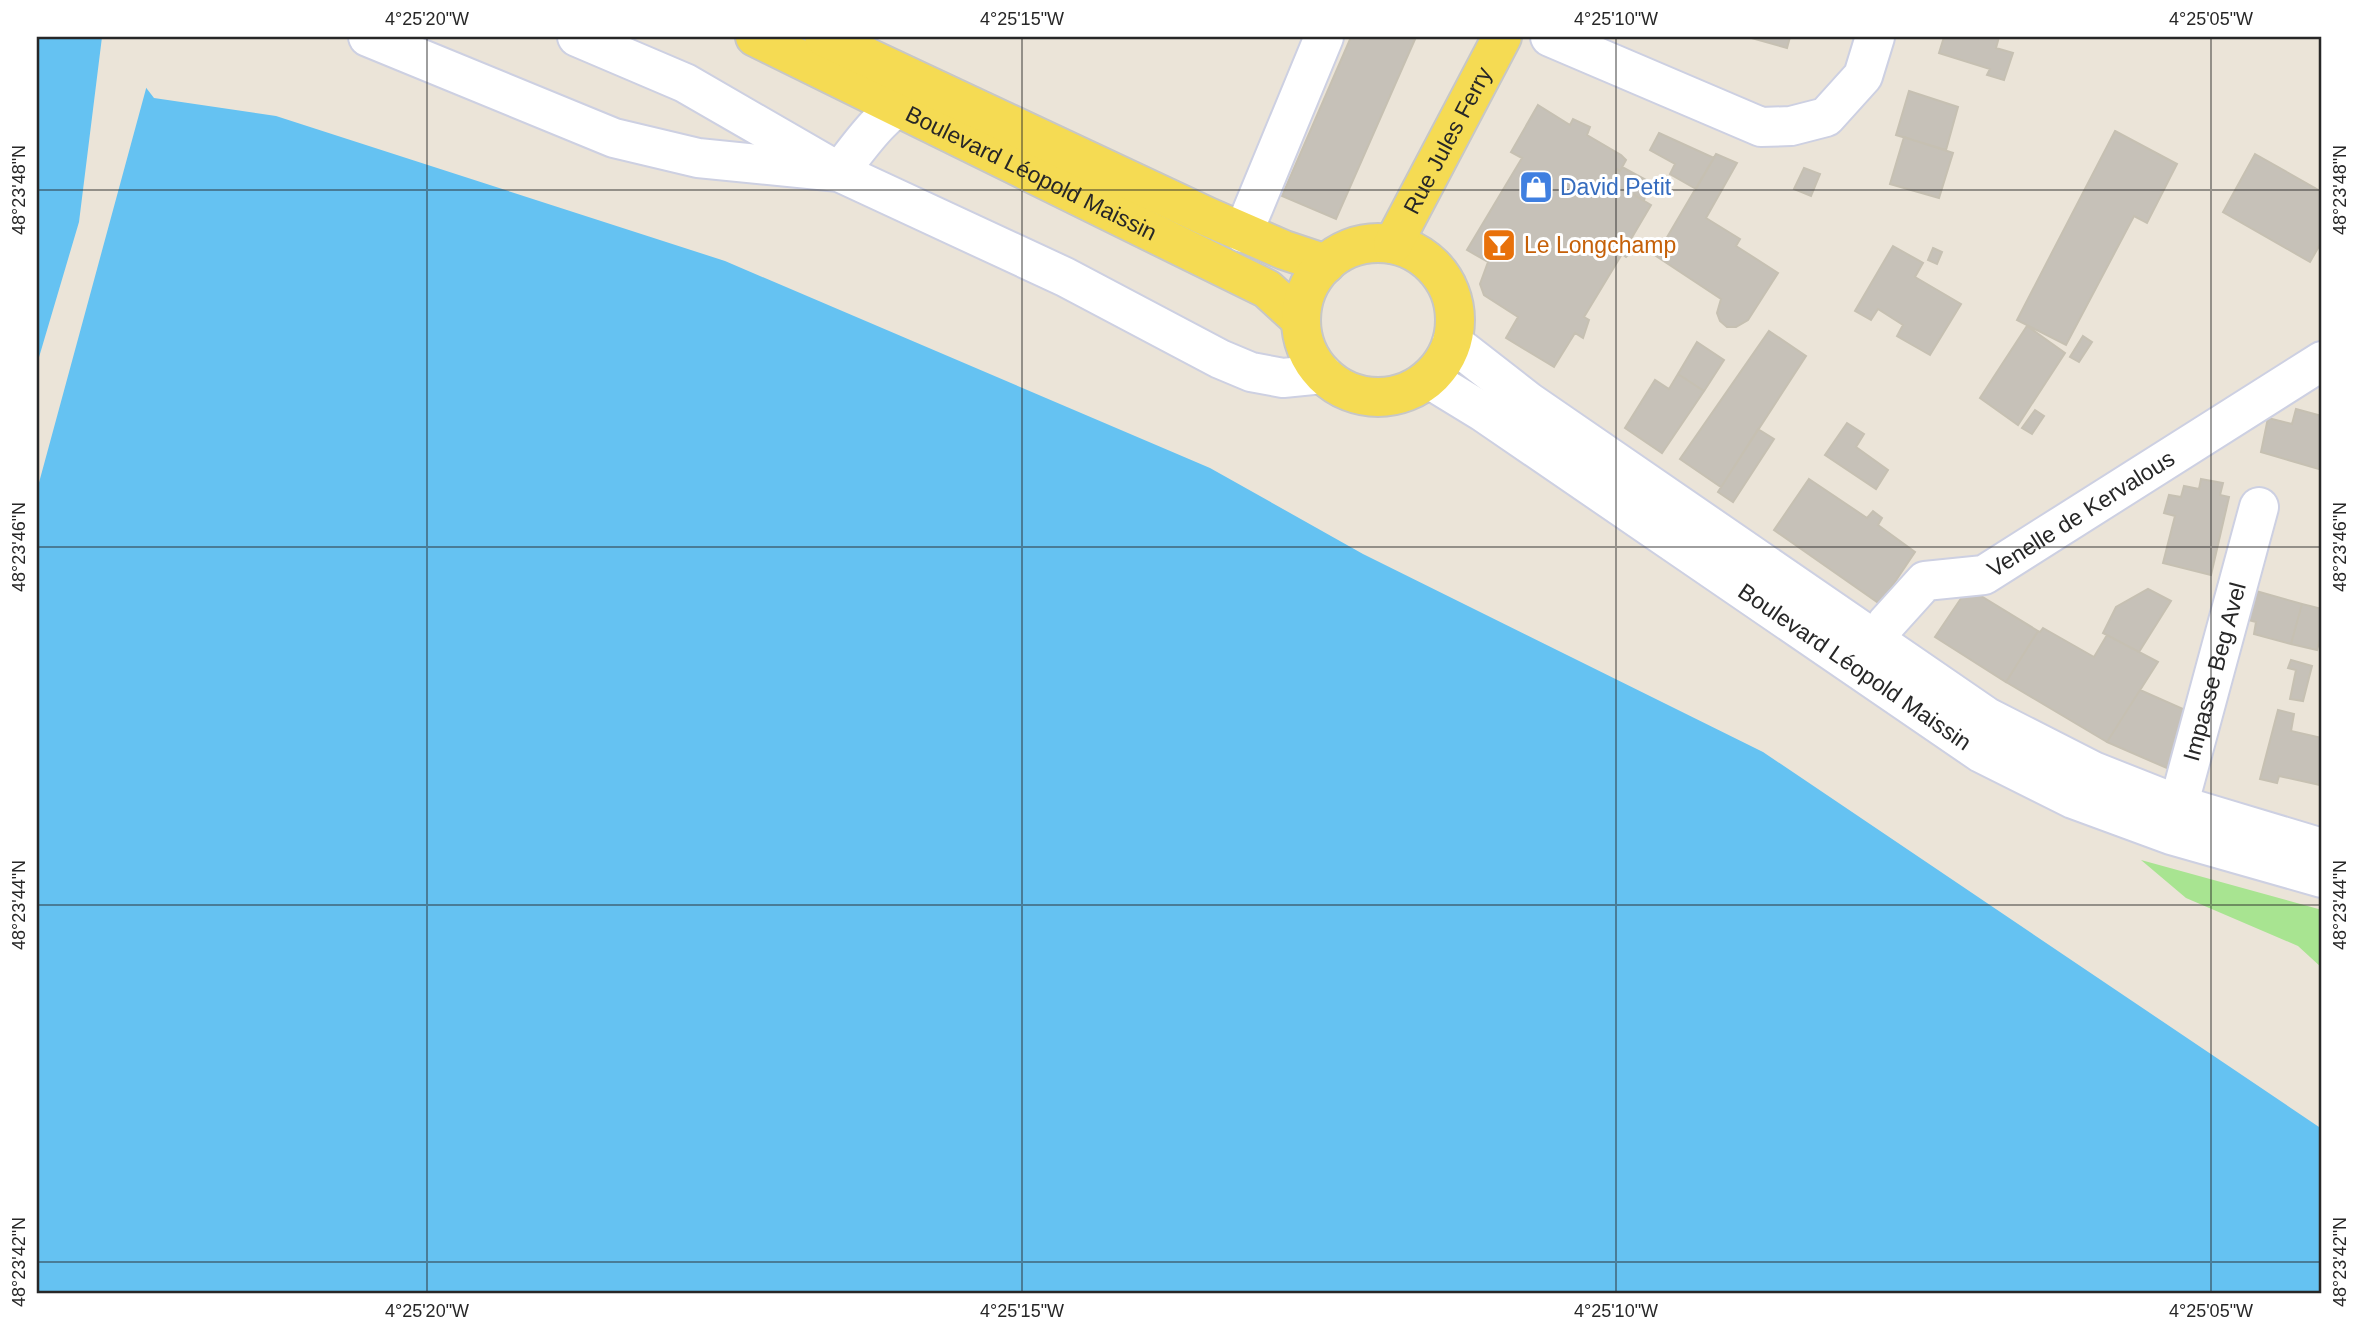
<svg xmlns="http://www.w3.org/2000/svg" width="2359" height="1330" viewBox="0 0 2359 1330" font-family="Helvetica,sans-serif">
  <rect width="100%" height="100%" fill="#ebe4d8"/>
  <path fill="#a8e491" d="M 2141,860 L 2322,910 L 2322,968 L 2298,946 L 2186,898 Z"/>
  <path fill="#65c2f2" d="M 37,37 L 107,37 L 154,98 L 276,116 L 725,261 L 1210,468 L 1363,554 L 1763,752 L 2322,1129 L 2322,1293 L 37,1293 Z"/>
  <path fill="#ebe4d8" d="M 102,37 L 111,37 L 147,85 L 37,490 L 37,364 L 79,222 Z"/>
  <path fill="#c6c1b8" stroke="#c6c0b2" stroke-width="2" d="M 1351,37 L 1416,37 L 1336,219 L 1282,196 Z
    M 1748,37 L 1790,37 L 1787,48 Z
    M 1944,37 L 1999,37 L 1996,48 L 2013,53 L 2004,80 L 1987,75 L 1990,69 L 1939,53 Z
    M 1909,91 L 1958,107 L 1946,150 L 1896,135 Z
    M 1538,105 L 1570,125 L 1573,119 L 1590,127 L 1587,135 L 1621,155 L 1626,160 L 1620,171 L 1617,169 L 1611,181 L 1651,205 L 1631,239 L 1639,244 L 1626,257 L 1622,254 L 1584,317 L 1589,320 L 1583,338 L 1575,333 L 1554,367 L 1506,338 L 1518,317 L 1484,295 L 1480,284 L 1488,262 L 1467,250 L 1522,158 L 1511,152 Z
    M 2115,131 L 2177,164 L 2147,223 L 2134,216 L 2066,345 L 2017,320 Z
    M 1659,133 L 1714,158 L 1696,189 L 1670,174 L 1675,164 L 1650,150 Z
    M 1904,137 L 1953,153 L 1939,198 L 1890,184 Z
    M 1716,154 L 1737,163 L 1706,218 L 1740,239 L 1736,246 L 1778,273 L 1748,320 L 1736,327 L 1727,327 L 1720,321 L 1717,313 L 1721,299 L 1656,256 Z
    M 2255,154 L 2322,192 L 2322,241 L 2310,262 L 2223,212 Z
    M 1622,167 L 1648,181 L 1644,201 L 1611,181 L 1617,169 L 1620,171 Z
    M 1804,168 L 1820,174 L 1811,196 L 1794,189 Z
    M 1893,246 L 1923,263 L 1915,277 L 1961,304 L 1930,355 L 1897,336 L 1903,325 L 1878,309 L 1871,320 L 1855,311 Z
    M 1933,248 L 1942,252 L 1937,264 L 1928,260 Z
    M 2027,326 L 2065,353 L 2018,425 L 1980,398 Z
    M 1769,331 L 1806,356 L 1721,487 L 1680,459 Z
    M 2083,336 L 2092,342 L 2079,362 L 2070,357 Z
    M 1697,342 L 1724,360 L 1704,391 L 1678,374 Z
    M 1678,374 L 1704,391 L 1662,453 L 1625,428 L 1655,380 L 1669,389 Z
    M 2296,409 L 2322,416 L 2322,470 L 2261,452 L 2268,418 L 2292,424 Z
    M 2035,410 L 2044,416 L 2032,434 L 2022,428 Z
    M 1847,423 L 1864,434 L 1856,447 L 1888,470 L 1876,489 L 1825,455 Z
    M 1758,429 L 1774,439 L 1733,502 L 1718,492 Z
    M 1809,479 L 1867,518 L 1873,511 L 1882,518 L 1878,525 L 1915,552 L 1880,604 L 1774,530 Z
    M 2201,479 L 2223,483 L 2220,495 L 2229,497 L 2211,575 L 2163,563 L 2175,516 L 2164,513 L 2169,495 L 2181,497 L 2184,486 L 2199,489 Z
    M 1968,588 L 2038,631 L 2006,682 L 1935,637 Z
    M 2148,589 L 2171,601 L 2139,652 L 2103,633 L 2116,607 Z
    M 2249,589 L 2302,604 L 2291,644 L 2254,634 L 2256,622 L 2241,618 Z
    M 2302,604 L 2322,609 L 2322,631 L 2317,650 L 2291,644 Z
    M 2043,628 L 2094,657 L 2107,635 L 2158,662 L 2107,742 L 2006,682 L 2038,631 L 2040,632 Z
    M 2291,660 L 2312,666 L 2303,701 L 2290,699 L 2296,670 L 2288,668 Z
    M 2140,690 L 2192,713 L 2169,769 L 2107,742 Z
    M 2278,710 L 2294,714 L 2291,731 L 2322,738 L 2322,775 L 2320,785 L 2279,776 L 2277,783 L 2260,779 Z"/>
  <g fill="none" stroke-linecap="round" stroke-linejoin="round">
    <g stroke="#cdd0e2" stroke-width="42">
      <g id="minor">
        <path d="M 368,37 L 614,138 L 698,158 L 839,172 L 1065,277 L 1220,359 L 1251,372 L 1283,378 L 1323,374"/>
        <path d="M 577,37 L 685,83 L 839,172 C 856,152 885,106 912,102 C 917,102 923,104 928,105"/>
        <path d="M 1550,37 L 1761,127 L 1791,126 L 1826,117 L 1863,76 L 1875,37"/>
        <path d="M 1243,233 L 1324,37"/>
        <path d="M 1452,342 L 1529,402 L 1987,717 L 2093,771 L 2179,805 L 2322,848"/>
        <path id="s1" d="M 1429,379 L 1483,412 L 1981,753 L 2073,799 L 2171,835 L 2322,878"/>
        <path id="s2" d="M 1862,661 L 1887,623 L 1925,581 L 1984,575 L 2322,361"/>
        <path id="s3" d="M 2172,829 L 2259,507"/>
      </g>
    </g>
    <g stroke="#c7c7c7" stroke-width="42">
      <g id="major">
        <path id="s4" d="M 755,37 L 1267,289 L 1301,320"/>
        <path d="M 824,37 L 1208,217 L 1284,250 L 1326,264"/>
        <circle cx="1378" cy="320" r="77"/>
        <path id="s5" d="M 1393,244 L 1502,37"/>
      </g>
    </g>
    <use href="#minor" stroke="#fff" stroke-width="38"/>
    <use href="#major" stroke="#f5db53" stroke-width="38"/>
  </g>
  <path fill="none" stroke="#272727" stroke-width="2" stroke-opacity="0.45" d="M 427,37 L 427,1293M 1022,37 L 1022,1293M 1616,37 L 1616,1293M 2211,37 L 2211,1293M 37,190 L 2322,190M 37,547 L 2322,547M 37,905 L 2322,905M 37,1262 L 2322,1262"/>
  <defs>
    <g id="shop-square" transform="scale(1.75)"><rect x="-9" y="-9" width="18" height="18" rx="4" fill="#3f7fe0" stroke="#fff"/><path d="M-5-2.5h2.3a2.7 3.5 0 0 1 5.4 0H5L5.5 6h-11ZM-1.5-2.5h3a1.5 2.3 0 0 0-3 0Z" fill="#fff"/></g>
    <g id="bar-square" transform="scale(1.75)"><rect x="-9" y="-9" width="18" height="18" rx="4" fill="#e8710a" stroke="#fff"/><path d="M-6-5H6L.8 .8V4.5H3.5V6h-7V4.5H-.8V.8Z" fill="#fff"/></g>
  </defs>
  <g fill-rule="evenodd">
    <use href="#shop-square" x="1536" y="187"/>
    <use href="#bar-square" x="1499" y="245"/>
  </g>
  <g text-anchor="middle" stroke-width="6" stroke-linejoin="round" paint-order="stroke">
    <g font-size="23" fill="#272727" stroke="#fff">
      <text dy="8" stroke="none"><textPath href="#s5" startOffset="117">Rue Jules Ferry</textPath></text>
      <text dy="8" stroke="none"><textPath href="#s4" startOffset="308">Boulevard Léopold Maissin</textPath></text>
      <text dy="8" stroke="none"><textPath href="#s2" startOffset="276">Venelle de Kervalous</textPath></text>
      <text dy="8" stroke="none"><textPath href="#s1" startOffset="514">Boulevard Léopold Maissin</textPath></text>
      <text dy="8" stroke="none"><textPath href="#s3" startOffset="163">Impasse Beg Avel</textPath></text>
    </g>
    <g font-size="23" fill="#366cbe" stroke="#fff" text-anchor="start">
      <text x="1560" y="195">David Petit</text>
    </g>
    <g font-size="23" fill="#c56008" stroke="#fff" text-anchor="start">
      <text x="1524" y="253">Le Longchamp</text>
    </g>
  </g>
  <rect width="2359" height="1330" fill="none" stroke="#ffffff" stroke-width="77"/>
  <rect x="38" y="38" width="2282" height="1254" fill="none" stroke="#272727" stroke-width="2.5"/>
  <g font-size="18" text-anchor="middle" fill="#272727">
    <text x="427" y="25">4°25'20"W</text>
    <text x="1022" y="25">4°25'15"W</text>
    <text x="1616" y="25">4°25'10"W</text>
    <text x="2211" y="25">4°25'05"W</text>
    <text transform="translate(19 190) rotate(-90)" y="6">48°23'48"N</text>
    <text transform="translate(2340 190) rotate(-90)" y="6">48°23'48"N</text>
    <text transform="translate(19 547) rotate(-90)" y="6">48°23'46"N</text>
    <text transform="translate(2340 547) rotate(-90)" y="6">48°23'46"N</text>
    <text transform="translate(19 905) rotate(-90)" y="6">48°23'44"N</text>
    <text transform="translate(2340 905) rotate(-90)" y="6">48°23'44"N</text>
    <text transform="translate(19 1262) rotate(-90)" y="6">48°23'42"N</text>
    <text transform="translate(2340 1262) rotate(-90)" y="6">48°23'42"N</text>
    <text x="427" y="1317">4°25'20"W</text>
    <text x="1022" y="1317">4°25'15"W</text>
    <text x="1616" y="1317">4°25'10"W</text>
    <text x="2211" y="1317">4°25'05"W</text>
  </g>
</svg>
